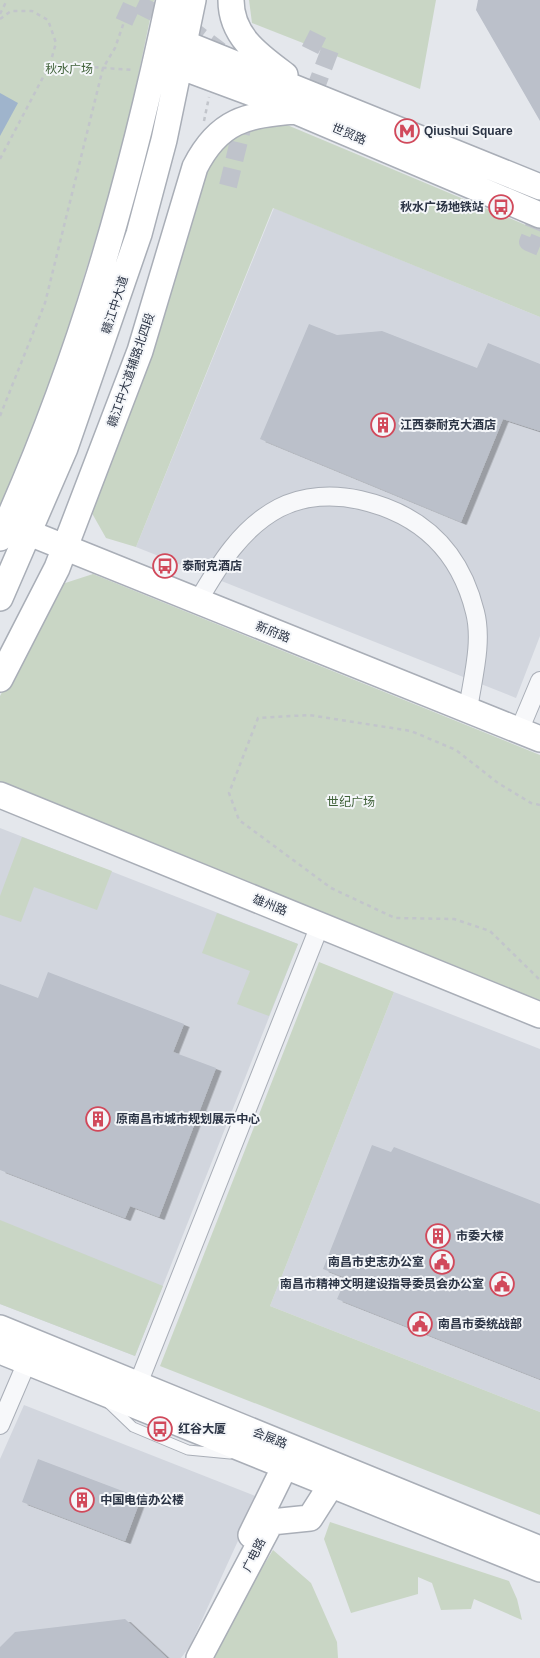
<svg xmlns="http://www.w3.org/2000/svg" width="540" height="1658" viewBox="0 0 540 1658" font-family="Helvetica,'Noto Sans SC',sans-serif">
  <defs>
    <filter id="shadow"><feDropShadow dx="5.5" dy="3" stdDeviation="0" flood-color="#0004"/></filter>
  </defs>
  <rect width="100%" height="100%" fill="#e4e7ec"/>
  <path fill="#d2d6de" d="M 274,208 L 540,317 L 540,636 L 516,698 L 136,547 Z
    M 0,828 L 298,944 L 135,1356 L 0,1304 Z
    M 394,992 L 540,1049 L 540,1412 L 270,1306 Z
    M 24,1405 L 258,1497 L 190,1646 L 181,1658 L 0,1658 L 0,1459 Z"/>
  <path fill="#c9d6c5" d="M 0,0 L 154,0 L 123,148 L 90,257 L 45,402 L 0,506 Z
    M 249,0 L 436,0 L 420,89 L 252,23 Z
    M 280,122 L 540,231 L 540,317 L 273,208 L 136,547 L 106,538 L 89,508 L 205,165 L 218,147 L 256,128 Z
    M 93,574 L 540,755 L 540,1002 L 0,783 L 0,696 L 56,586 Z
    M 22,837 L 112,871 L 97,910 L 34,887 L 21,922 L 0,915 L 0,896 Z
    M 217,913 L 298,944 L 269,1016 L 237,1004 L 250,971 L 202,953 Z
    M 319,962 L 394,992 L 270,1306 L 540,1412 L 540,1515 L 160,1366 Z
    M 0,1220 L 163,1286 L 135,1356 L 0,1304 Z
    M 330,1522 L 509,1581 L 517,1599 L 522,1620 L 474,1599 L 471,1609 L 441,1610 L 432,1583 L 418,1577 L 418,1594 L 351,1613 L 324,1539 Z
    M 273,1550 L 311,1583 L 337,1642 L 338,1658 L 207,1658 Z"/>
  <path fill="#9fb4cc" d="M 0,93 L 18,103 L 0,136 Z"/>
  <path fill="#bbc0ca" filter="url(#shadow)" d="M 478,0 L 540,0 L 540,121 L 476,10 Z
    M 309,324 L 337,335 L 382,331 L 477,368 L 488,343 L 540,364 L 540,431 L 503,419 L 461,522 L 260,439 Z
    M 48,972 L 184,1024 L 173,1052 L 216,1068 L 159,1217 L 130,1206 L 125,1218 L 0,1170 L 0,984 L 38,998 Z
    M 372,1145 L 391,1152 L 394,1147 L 540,1204 L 540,1379 L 337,1299 L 346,1278 L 323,1269 Z
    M 38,1459 L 141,1498 L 125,1541 L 22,1502 Z
    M 125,1619 L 167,1658 L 0,1658 L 0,1647 L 15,1632 Z"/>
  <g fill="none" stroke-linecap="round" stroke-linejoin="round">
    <path stroke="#bfc3cb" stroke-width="18" stroke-dasharray="18 9" stroke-linecap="butt" d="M 124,22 L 133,2 L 196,33 L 220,51
      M 306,38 L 330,50 L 311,100
      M 228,186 L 246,112
      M 540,212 L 528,242 L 540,247"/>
    <g stroke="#a9aeb7" stroke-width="11">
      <path id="lane" d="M 109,1404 L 133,1427 L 188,1450 L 230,1454"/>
    </g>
    <g stroke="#a9aeb7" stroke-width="20">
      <path id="street" d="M 198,601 C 219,565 241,528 279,508 C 304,495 334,494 360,500 C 422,514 460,551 475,612 C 483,643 472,680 468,710
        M 519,731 L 540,681
        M 134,1394 L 320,925
        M 0,1425 L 27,1362"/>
    </g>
    <g stroke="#a9aeb7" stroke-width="28">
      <path id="secondary" d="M 231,0 C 231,36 258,55 285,75
        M 169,37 L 540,187
        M 163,60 L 260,96 L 540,215
        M 7,524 L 540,739
        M 0,538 C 79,365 130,185 169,0
        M 0,598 L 65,448 L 139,234 L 164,140 L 193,0
        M 0,679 L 57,568 L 140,351 L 195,167 C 219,120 246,115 296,111
        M 0,795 L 540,1015
        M 0,1328 L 540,1549
        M 0,1351 L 540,1569
        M 251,1535 L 285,1466
        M 199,1658 L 271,1522 L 310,1518 L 331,1485"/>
    </g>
    <path stroke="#c2c5cb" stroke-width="2.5" stroke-dasharray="4 4" stroke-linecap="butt" d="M 0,14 L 7,0
      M 0,19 L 11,11 L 32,11 L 48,20 L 56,43 L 50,64
      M 204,121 L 209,97
      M 0,159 L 50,64 L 133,70
      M 0,416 L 45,303 L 103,68 L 115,48 L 124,22
      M 540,805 L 531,803 L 498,783 L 456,750 L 411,731 L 309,715 L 258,718 L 229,793 L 239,820 L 331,888 L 395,918 L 454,919 L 490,931 L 540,980"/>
    <use href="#lane" stroke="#f7f8fa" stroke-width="9"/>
    <use href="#street" stroke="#f7f8fa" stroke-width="18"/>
    <use href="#secondary" stroke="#fff" stroke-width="25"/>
  </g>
  <defs>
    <g id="metro-ring" transform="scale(1.25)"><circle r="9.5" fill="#f4f6f9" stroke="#d1495b" stroke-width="1.5"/><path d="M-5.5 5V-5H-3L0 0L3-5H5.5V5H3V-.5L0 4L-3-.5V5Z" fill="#d1495b"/></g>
    <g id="bus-ring" transform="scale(1.25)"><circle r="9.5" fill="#f4f6f9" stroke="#d1495b" stroke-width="1.5"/><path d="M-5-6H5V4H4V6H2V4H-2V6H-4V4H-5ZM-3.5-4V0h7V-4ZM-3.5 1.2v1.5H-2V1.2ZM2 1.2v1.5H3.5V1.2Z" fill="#d1495b"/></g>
    <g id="building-ring" transform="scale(1.25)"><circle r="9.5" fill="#f4f6f9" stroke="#d1495b" stroke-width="1.5"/><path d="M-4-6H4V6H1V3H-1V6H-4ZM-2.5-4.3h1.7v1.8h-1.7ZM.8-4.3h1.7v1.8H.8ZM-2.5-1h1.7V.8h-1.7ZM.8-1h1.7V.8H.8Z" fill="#d1495b"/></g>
    <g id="civic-ring" transform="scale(1.25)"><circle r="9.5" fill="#f4f6f9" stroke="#d1495b" stroke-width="1.5"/><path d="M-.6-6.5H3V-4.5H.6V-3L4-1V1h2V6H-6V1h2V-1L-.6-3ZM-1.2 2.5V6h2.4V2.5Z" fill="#d1495b"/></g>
  </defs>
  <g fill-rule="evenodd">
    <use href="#metro-ring" x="407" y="131"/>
    <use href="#bus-ring" x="501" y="207"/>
    <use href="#building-ring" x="383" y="425"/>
    <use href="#bus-ring" x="165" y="566"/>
    <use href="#building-ring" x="98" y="1119"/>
    <use href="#building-ring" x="438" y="1236"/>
    <use href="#civic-ring" x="442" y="1262"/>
    <use href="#civic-ring" x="502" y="1284"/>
    <use href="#civic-ring" x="420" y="1324"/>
    <use href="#bus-ring" x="160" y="1429"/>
    <use href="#building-ring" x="82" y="1500"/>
  </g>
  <g text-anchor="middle" stroke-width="4" stroke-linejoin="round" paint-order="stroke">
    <g font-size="12" fill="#3f6138" stroke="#f4f6f9">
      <text x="69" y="73">秋水广场</text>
      <text x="351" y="806">世纪广场</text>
    </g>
    <g font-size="12" font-weight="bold" fill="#2b3445" stroke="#f4f6f9" text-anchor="start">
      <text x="424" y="135">Qiushui Square</text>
      <text x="484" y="211" text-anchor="end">秋水广场地铁站</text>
      <text x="400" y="429">江西泰耐克大酒店</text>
      <text x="182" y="570">泰耐克酒店</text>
      <text x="116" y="1123">原南昌市城市规划展示中心</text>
      <text x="456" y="1240">市委大楼</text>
      <text x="424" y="1266" text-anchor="end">南昌市史志办公室</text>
      <text x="484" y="1288" text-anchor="end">南昌市精神文明建设指导委员会办公室</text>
      <text x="438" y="1328">南昌市委统战部</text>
      <text x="178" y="1433">红谷大厦</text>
      <text x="100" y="1504">中国电信办公楼</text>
    </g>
    <g font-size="12" fill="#2b3445" stroke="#f4f6f9">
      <text transform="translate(349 134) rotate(23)" y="4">世贸路</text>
      <text transform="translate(115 305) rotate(-72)" y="4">赣江中大道</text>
      <text transform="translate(131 370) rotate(-71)" y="4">赣江中大道辅路北四段</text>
      <text transform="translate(273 632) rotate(22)" y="4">新府路</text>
      <text transform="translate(270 905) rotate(22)" y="4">雄州路</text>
      <text transform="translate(270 1438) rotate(22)" y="4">会展路</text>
      <text transform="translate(254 1555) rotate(-63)" y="4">广电路</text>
    </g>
  </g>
</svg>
